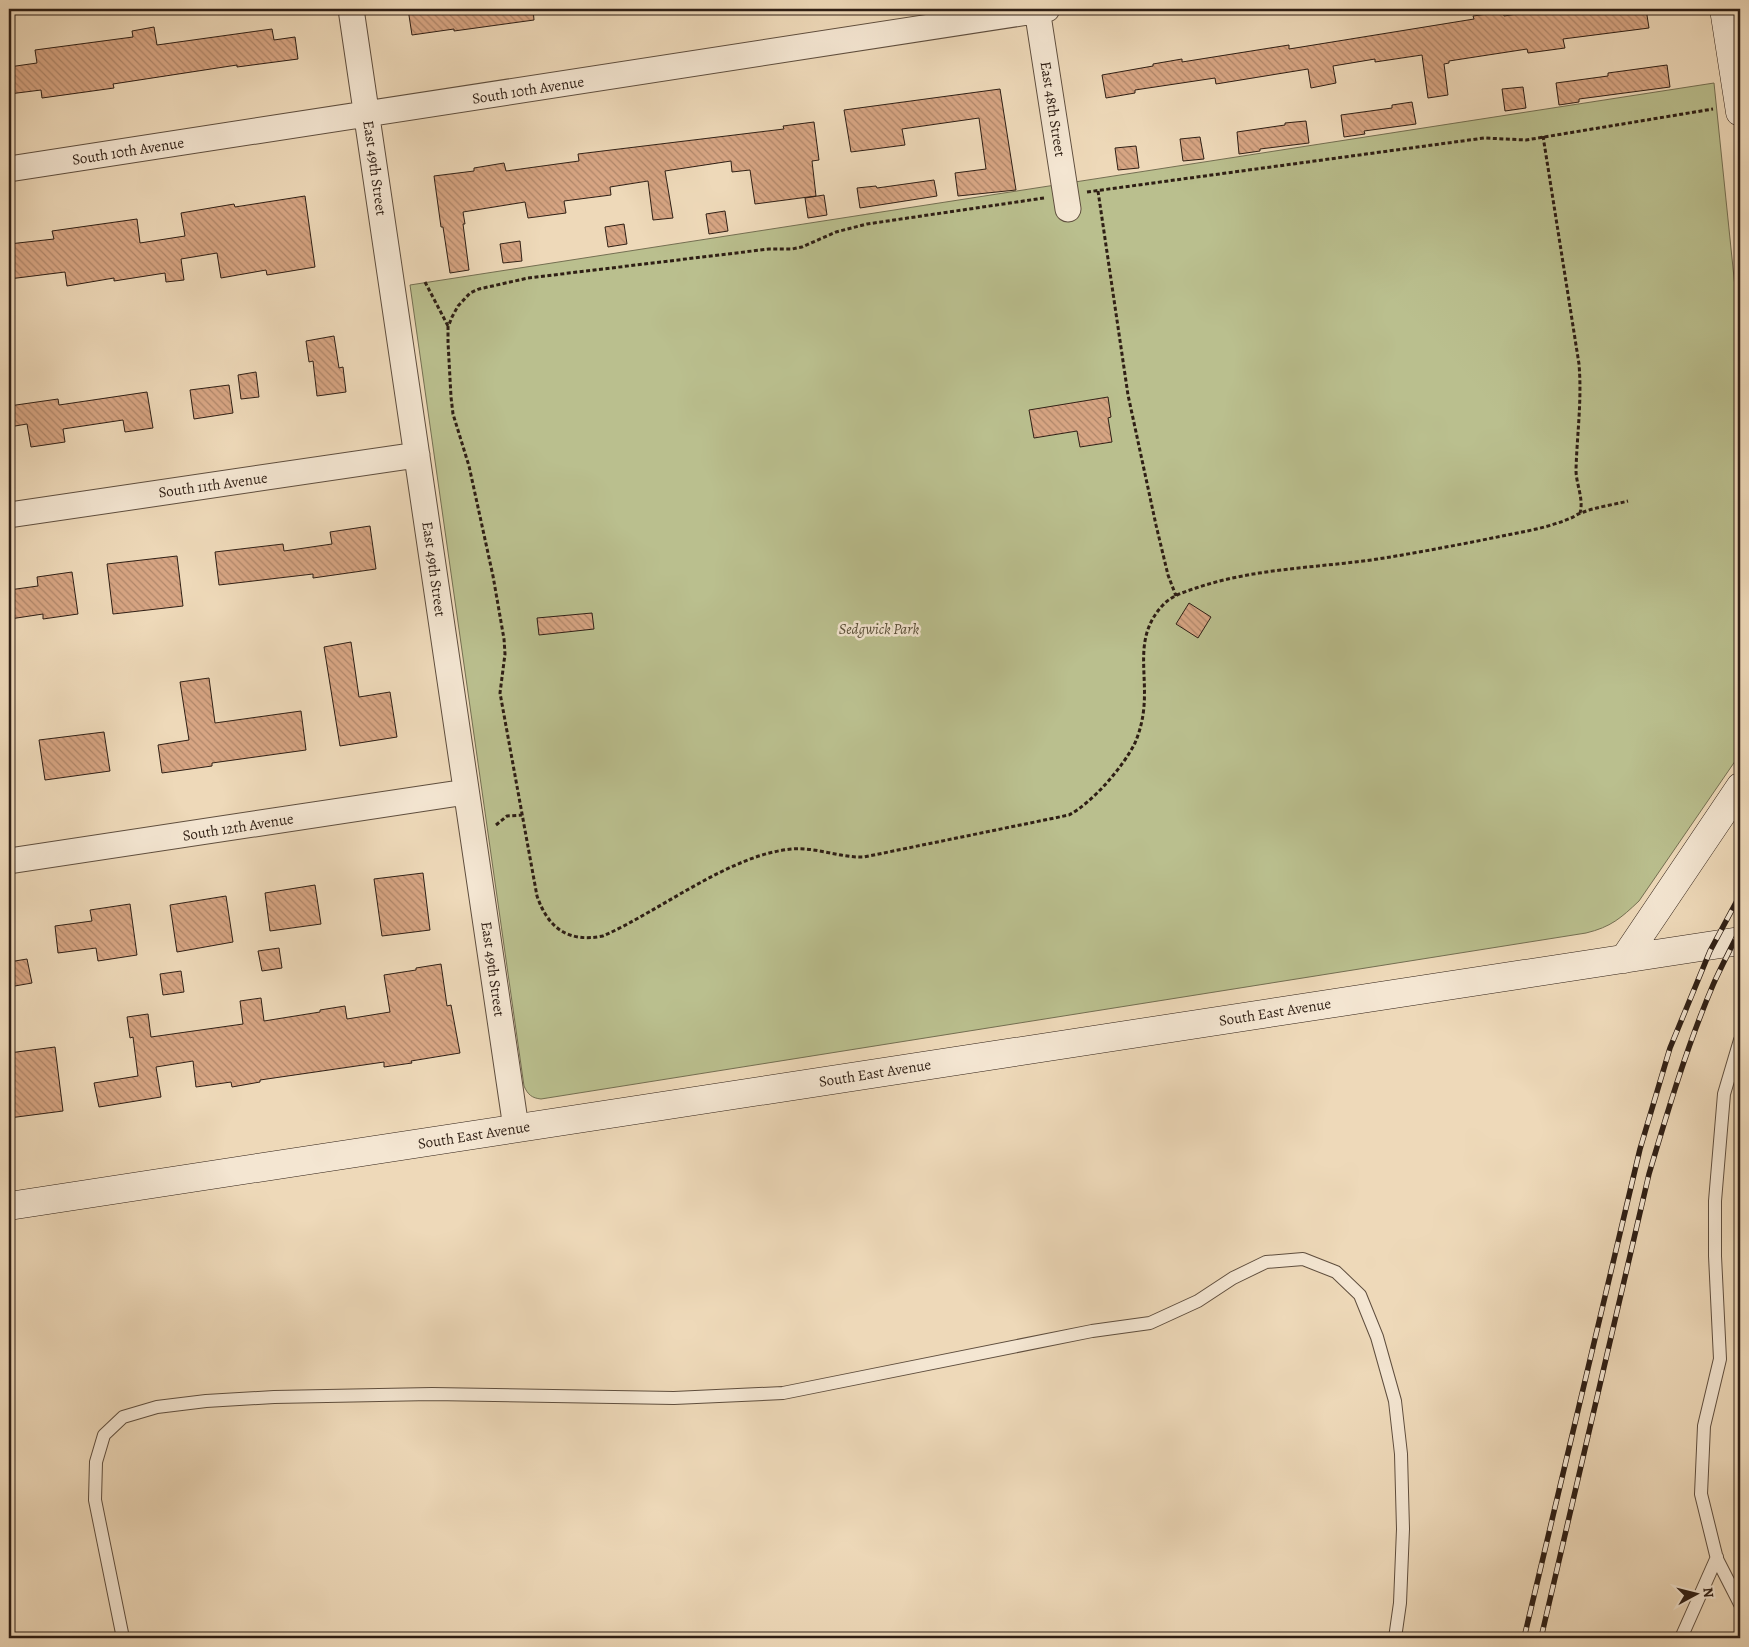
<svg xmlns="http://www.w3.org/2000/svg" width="1749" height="1647" viewBox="0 0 1749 1647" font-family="Alegreya,serif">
  <defs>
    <pattern id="building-back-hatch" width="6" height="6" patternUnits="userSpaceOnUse" patternTransform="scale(1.25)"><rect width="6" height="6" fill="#d7a583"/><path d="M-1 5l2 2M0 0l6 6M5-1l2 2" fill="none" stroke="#af866a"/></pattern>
  </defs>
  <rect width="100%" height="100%" fill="#eed9b9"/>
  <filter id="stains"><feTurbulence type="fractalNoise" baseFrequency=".004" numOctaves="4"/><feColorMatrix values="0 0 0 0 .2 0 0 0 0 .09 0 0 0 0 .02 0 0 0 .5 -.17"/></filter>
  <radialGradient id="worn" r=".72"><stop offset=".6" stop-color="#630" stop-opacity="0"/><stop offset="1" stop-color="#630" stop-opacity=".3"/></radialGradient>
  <path fill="#babf8e" stroke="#746f52" d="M 1714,83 L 1740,336 L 1740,754 L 1639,901 C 1621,918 1611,927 1586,933 L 541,1099 C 532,1098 528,1095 524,1086 L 410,285 Z"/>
  <path fill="url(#building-back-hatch)" stroke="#2f1f15" d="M 408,9 L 533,9 L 534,20 L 454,31 L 454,29 L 412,35 Z
    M 1551,9 L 1646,9 L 1649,28 L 1563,39 L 1565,48 L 1528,53 L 1527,49 L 1449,61 L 1449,63 L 1444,64 L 1448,95 L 1428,98 L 1422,55 L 1375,62 L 1375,59 L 1333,66 L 1336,83 L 1311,88 L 1308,69 L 1216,84 L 1215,78 L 1135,90 L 1135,93 L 1106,98 L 1102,75 L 1153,66 L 1153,64 L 1182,59 L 1182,62 L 1289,45 L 1289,49 L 1474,19 L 1473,16 L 1503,12 L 1504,16 Z
    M 154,27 L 157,45 L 272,29 L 274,40 L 295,37 L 298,59 L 237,67 L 237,65 L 113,84 L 114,88 L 42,98 L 41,90 L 9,94 L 9,67 L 37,63 L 35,50 L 133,37 L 132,31 Z
    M 1667,65 L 1670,87 L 1579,99 L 1579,102 L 1559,105 L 1556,83 L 1608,76 L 1608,73 Z
    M 1523,87 L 1526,108 L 1505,111 L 1502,89 Z
    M 1000,89 L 1016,190 L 958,196 L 955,173 L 986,169 L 979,118 L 902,129 L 905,145 L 851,152 L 844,110 Z
    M 1412,102 L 1416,124 L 1364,131 L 1365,134 L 1344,137 L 1341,115 L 1392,108 L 1392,105 Z
    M 1306,121 L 1309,143 L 1260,149 L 1260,151 L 1239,154 L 1237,132 L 1285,125 L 1285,123 Z
    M 814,122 L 819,160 L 812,161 L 816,196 L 755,204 L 750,170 L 732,172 L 731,161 L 665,171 L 673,218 L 653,220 L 648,181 L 610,187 L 611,195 L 564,201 L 566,213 L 528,218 L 525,202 L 463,212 L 465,224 L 463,224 L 469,270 L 450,273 L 443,227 L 441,227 L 434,176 L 474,171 L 474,168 L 504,163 L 506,171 L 579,161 L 578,154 L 784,129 L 783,126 Z
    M 1200,137 L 1204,159 L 1183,161 L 1180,139 Z
    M 1136,146 L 1139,168 L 1118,170 L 1115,148 Z
    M 934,180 L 937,196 L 860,208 L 857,188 L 876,186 L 877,188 Z
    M 824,195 L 827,215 L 808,218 L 805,198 Z
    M 305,196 L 315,267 L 267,275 L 266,270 L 221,278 L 217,253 L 181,259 L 184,280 L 166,282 L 165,273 L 114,281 L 114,278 L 67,286 L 65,272 L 9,279 L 9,244 L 54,239 L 52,231 L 137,219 L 140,243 L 185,236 L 181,213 L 234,204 L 235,207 Z
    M 725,211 L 728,231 L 709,234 L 706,214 Z
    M 624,224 L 627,244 L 608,247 L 605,227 Z
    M 520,241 L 522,261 L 503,263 L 500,244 Z
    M 334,336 L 339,368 L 343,367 L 346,392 L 317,396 L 313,361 L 309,362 L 306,341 Z
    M 256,372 L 259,397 L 241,399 L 238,375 Z
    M 229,385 L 233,413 L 194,419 L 190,390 Z
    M 147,392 L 153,428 L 125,432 L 123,420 L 63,429 L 65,442 L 31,447 L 27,424 L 9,427 L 9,406 L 58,399 L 59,405 Z
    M 1108,397 L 1111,417 L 1108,418 L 1112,442 L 1080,447 L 1077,431 L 1034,438 L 1029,410 Z
    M 370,526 L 376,569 L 313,578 L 313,574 L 219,585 L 215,552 L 283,544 L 284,551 L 332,544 L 330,532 Z
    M 177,556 L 183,606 L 113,614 L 107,564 Z
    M 72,572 L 78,614 L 43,619 L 43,614 L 10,619 L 9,590 L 38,586 L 37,577 Z
    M 1189,603 L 1211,617 L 1198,638 L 1176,624 Z
    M 592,613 L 594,629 L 539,635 L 537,618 Z
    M 351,642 L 359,697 L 390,692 L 397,737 L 340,746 L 324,647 Z
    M 209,678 L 215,723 L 301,711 L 306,750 L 212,763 L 212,766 L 162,773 L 158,745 L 189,740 L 180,682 Z
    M 104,732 L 110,771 L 45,780 L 39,740 Z
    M 423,873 L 430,930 L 382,936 L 374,879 Z
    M 315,885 L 321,924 L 270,931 L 265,893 Z
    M 226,896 L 233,942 L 177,952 L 170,905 Z
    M 130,904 L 137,955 L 98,961 L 96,948 L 58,953 L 55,926 L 92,921 L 90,910 Z
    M 279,948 L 282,968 L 262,971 L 258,951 Z
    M 27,959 L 32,983 L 9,987 L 9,962 Z
    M 441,964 L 447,1006 L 451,1005 L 460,1053 L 411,1061 L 412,1063 L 384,1067 L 384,1062 L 260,1080 L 260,1082 L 232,1087 L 231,1082 L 196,1087 L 193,1061 L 156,1067 L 161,1097 L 99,1107 L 94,1083 L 138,1076 L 133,1037 L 130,1038 L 127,1017 L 148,1014 L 151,1037 L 243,1024 L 240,1001 L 261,998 L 264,1021 L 320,1012 L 320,1010 L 345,1006 L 347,1019 L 390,1012 L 384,975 L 416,970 L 416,968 Z
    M 181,971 L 184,992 L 163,995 L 160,974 Z
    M 55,1047 L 63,1111 L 9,1118 L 9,1053 Z"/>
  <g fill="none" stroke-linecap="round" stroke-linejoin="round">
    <g stroke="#5f4e3e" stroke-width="14">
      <path id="service" d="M 1740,1040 L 1724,1094 L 1715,1201 L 1715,1256 L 1720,1359 L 1704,1426 L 1701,1494 L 1717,1559 L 1740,1604
        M 123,1638 L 95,1500 L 96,1462 L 104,1435 L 123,1417 L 157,1407 L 206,1401 L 274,1397 L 432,1394 L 674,1398 L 783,1393 L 1092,1331 L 1150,1323 L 1198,1301 L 1233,1278 L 1266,1262 L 1303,1259 L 1336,1272 L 1360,1295 L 1377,1337 L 1395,1401 L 1401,1454 L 1403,1529 L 1400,1603 L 1395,1638
        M 1681,1638 L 1717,1557"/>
    </g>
    <g stroke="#5f4e3e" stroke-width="27">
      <path id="minor" d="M 351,9 L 516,1128
        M 1037,9 L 1068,209
        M 9,169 L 1047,9
        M 9,515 L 417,455
        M 9,861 L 466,792"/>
    </g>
    <g stroke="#2f1f15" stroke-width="29">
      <path id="secondary" d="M 1724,9 L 1740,112
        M 1624,959 L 1740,787
        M 9,1206 L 1740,941"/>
    </g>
    <path stroke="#2f1f15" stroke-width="3" stroke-dasharray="4 2.5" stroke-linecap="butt" d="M 1543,136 L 1579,364 C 1582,401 1577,434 1576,470 C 1576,484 1584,499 1580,513
      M 1098,191 L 1128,395 L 1156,525 L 1168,575 L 1176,596
      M 1087,192 L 1484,138 L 1526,140 L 1713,109
      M 1044,198 L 867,224 L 836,232 L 802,247 L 792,249 L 769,249 L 528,278 L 479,289 L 470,293 L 458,306 L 452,317 L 448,327 L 448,342 L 451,397 L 453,414 L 469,466 L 493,576 L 504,639 L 505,654 L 500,693 L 537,896 C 548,928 568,943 603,936 C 660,911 731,854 792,849 C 817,847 840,858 864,857 L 1069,815 C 1093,802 1123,767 1135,743 C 1140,731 1143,719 1144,706 C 1147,669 1134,636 1163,605 C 1171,596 1184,592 1196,588 C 1255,568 1317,568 1378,559 C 1428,551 1478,541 1527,531 C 1542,528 1557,524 1571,518 C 1574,517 1577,514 1581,513 C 1595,507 1613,505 1628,501
      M 425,282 L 448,326
      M 496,825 L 507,816 L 522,815"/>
    <use href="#service" stroke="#f4e6d2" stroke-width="12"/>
    <use href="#minor" stroke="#f4e6d2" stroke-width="25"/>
    <use href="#secondary" stroke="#f4e6d2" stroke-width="28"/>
    <g stroke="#2f1f15" stroke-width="5.5">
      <path id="rail" d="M 1524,1638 L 1640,1149 L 1670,1048 L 1710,951 L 1740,895
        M 1541,1638 L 1649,1174 C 1668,1110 1687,1046 1713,985 C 1721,967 1731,948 1740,930"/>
    </g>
    <use href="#rail" stroke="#f4e6d2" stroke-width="4" stroke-dasharray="11" stroke-linecap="butt"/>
  </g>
  <g text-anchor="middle" stroke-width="5" stroke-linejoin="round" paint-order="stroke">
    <g font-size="15" fill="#2f1f15" stroke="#f4e6d2">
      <text transform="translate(528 90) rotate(-9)" y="5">South 10th Avenue</text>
      <text transform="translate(1053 109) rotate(81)" y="5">East 48th Street</text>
      <text transform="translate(128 151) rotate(-9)" y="5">South 10th Avenue</text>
      <text transform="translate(375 168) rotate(82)" y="5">East 49th Street</text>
      <text transform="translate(213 485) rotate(-8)" y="5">South 11th Avenue</text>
      <text transform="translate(434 569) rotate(82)" y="5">East 49th Street</text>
      <text transform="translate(238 827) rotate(-9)" y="5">South 12th Avenue</text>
      <text transform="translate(493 969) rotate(82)" y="5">East 49th Street</text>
      <text transform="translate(1275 1012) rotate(-9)" y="5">South East Avenue</text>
      <text transform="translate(875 1073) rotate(-9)" y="5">South East Avenue</text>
      <text transform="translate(474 1135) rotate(-9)" y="5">South East Avenue</text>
    </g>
    <g font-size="15" font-style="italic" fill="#594f39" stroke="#f4e6d2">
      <text x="879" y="634">Sedgwick Park</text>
    </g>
  </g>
  <rect width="1749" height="1647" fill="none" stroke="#eed9b9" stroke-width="30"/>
  <rect x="10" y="10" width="1729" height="1627" fill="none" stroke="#2f1f15" stroke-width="2.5"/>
  <rect x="15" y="15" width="1719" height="1617" fill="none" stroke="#2f1f15"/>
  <g transform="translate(1696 1594) rotate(83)" stroke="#f4e6d2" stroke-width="4" paint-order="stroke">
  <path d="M0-4L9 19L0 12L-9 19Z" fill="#2f1f15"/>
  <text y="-8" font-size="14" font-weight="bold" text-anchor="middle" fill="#2f1f15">N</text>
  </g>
  <rect width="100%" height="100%" filter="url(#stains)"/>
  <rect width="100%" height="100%" fill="url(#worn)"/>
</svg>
